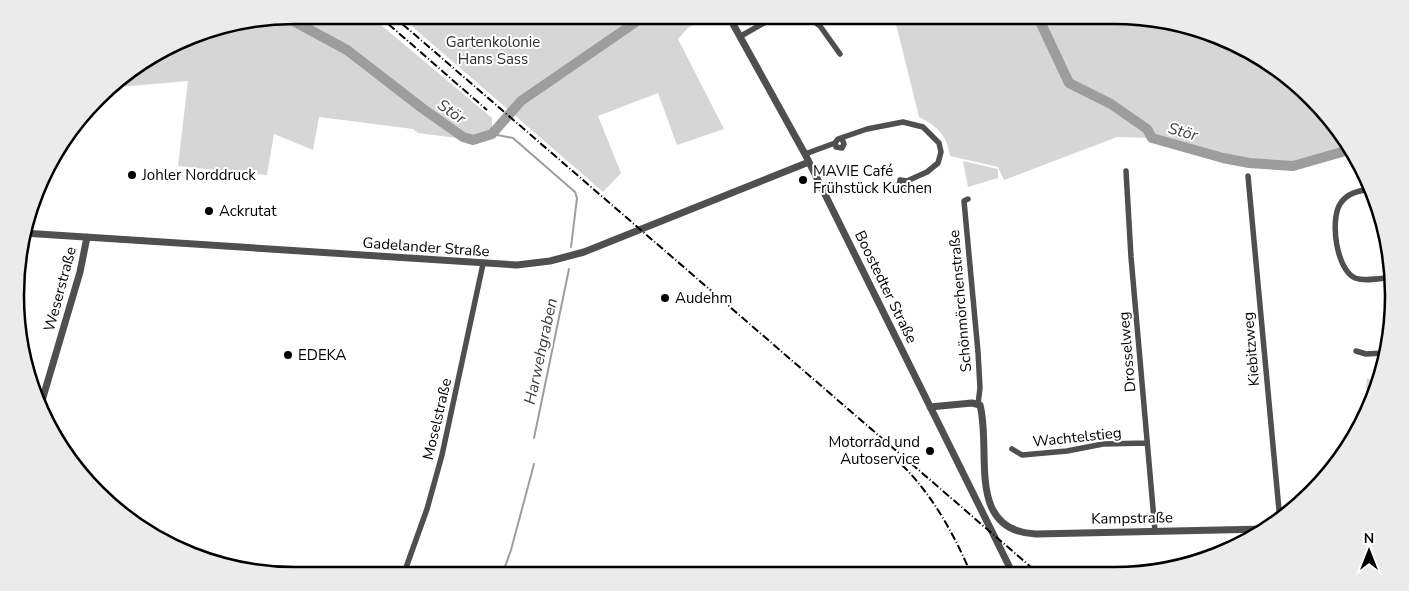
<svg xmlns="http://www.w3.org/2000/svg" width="1409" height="591" viewBox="0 0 1409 591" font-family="'Nunito Sans',sans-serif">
  <rect width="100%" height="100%" fill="#fff"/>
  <path fill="#d6d6d6" d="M 296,15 L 369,15 L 492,118 L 492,134 L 473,140 L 418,133 L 413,129 L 319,117 L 313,150 L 274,134 L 267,175 L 178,166 L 188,81 L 108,88 L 205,30 Z
    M 399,15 L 711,15 L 688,28 L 678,39 L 724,129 L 677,145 L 658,93 L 598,116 L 621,173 L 603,192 Z
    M 888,15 L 1114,15 L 1204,30 L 1299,85 L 1349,150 L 1293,166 L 1249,163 L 1223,158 L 1152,138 L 1117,137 L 1004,180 L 998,167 L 950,156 C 947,135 938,127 919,117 L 895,20 Z
    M 963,161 L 998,169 L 998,178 L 968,187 Z
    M 1367,378 L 1376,384 L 1377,389 L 1366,389 Z"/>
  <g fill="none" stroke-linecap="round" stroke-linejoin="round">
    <path stroke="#9d9d9d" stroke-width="2" d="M 492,134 L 513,138 L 575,192 L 577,198 L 571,247
      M 534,438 L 569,269
      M 502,575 L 511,550 L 534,464"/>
    <path stroke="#9d9d9d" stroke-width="10" d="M 1037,15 L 1069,83 L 1111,104 L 1147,129 L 1152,138 L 1223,158 L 1249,163 L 1293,166 L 1349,150
      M 286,17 L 347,50 L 422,108 L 463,137 L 473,140 L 492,134 L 521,101 L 646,15"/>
    <path stroke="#4f4f4f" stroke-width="5.5" d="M 806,15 L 820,26 L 840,54
      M 741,36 L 778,15
      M 835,143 L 836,147 L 842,148 L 844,144 L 842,139
      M 805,154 L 835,143 L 838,139 L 867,129 L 903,122 L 923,127 L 939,143 L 941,152 L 938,163 L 927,172 L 907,181 L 900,180 L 899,187 L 907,188 L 907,181
      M 1126,171 L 1131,257 L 1155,531
      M 1248,176 L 1280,521
      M 1370,189 C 1358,191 1347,193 1340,204 C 1330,220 1336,269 1355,278 C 1366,282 1382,278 1393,277
      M 968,199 L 964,201 L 978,352 L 980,388 L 978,404
      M 1356,351 L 1366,354 L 1383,353
      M 1012,449 L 1022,455 L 1067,451 L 1103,444 L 1147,443
      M 403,576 L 427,509 L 442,455 L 483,264"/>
    <path stroke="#4f4f4f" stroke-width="7" d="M 728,15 L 805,154 L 1013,574
      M 23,233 L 517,265 L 550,261 L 584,252 L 809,162
      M 41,404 L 80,272 L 87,237
      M 930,407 L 972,403 L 980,405 C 992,451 965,531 1036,534 L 1265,529"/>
    <path stroke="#000" stroke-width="2" stroke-dasharray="8 2.5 1 2.5" stroke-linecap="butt" d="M 378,15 L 487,110
      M 392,15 L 1039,574
      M 902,465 C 932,494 955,536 971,574"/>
  </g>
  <g fill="#000" stroke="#fff" stroke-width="2">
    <circle cx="132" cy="175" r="5"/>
    <circle cx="803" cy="180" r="5"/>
    <circle cx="209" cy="211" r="5"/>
    <circle cx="665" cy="298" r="5"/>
    <circle cx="288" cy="355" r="5"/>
    <circle cx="930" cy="451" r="5"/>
  </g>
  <g text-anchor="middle" stroke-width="4" stroke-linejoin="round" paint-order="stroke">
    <g font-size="15" fill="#2d2d2d" stroke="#fff">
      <text x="493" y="47">Gartenkolonie<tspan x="493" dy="17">Hans Sass</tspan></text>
    </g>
    <g font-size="15" fill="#000" stroke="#fff" text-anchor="start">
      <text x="813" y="176">MAVIE Café<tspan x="813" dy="17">Frühstück Kuchen</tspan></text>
      <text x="142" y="180">Johler Norddruck</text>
      <text x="219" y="216">Ackrutat</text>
      <text x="675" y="303">Audehm</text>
      <text x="298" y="360">EDEKA</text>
      <text x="920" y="447" text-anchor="end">Motorrad und<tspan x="920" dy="17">Autoservice</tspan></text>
    </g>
    <g font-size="15" fill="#000" stroke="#fff">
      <text transform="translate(426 247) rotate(4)" y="5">Gadelander Straße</text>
      <text transform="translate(886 287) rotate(64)" y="5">Boostedter Straße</text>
      <text transform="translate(60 289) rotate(-75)" y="5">Weserstraße</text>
      <text transform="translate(960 301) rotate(-95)" y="5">Schönmörchenstraße</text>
      <text transform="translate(1251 349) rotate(-95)" y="5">Kiebitzweg</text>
      <text transform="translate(1127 352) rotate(-95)" y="5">Drosselweg</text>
      <text transform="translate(437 419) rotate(-77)" y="5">Moselstraße</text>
      <text transform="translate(1077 437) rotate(-6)" y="5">Wachtelstieg</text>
      <text transform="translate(1132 518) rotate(-1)" y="5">Kampstraße</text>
    </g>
    <g font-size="16" font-style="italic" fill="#3e3e3e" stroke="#fff">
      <text transform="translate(452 111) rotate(35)" y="6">Stör</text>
      <text transform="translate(1183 131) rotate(16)" y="6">Stör</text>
      <text transform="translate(540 351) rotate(-78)" y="6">Harwehgraben</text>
    </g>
  </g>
  <path d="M0 0H1409V591H0ZM295 24H1114A271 271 0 0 1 1385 295V296A271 271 0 0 1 1114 567H295A271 271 0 0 1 24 296V295A271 271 0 0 1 295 24Z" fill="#ebebeb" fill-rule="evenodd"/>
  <path fill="none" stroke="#000" stroke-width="2.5" d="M295 24H1114A271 271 0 0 1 1385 295V296A271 271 0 0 1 1114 567H295A271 271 0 0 1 24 296V295A271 271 0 0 1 295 24Z"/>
  <g transform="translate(1369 551)" stroke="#ffffff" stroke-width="4" paint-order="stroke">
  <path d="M0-4L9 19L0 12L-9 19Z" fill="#000000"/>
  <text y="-8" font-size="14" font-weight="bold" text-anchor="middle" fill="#000000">N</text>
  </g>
</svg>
